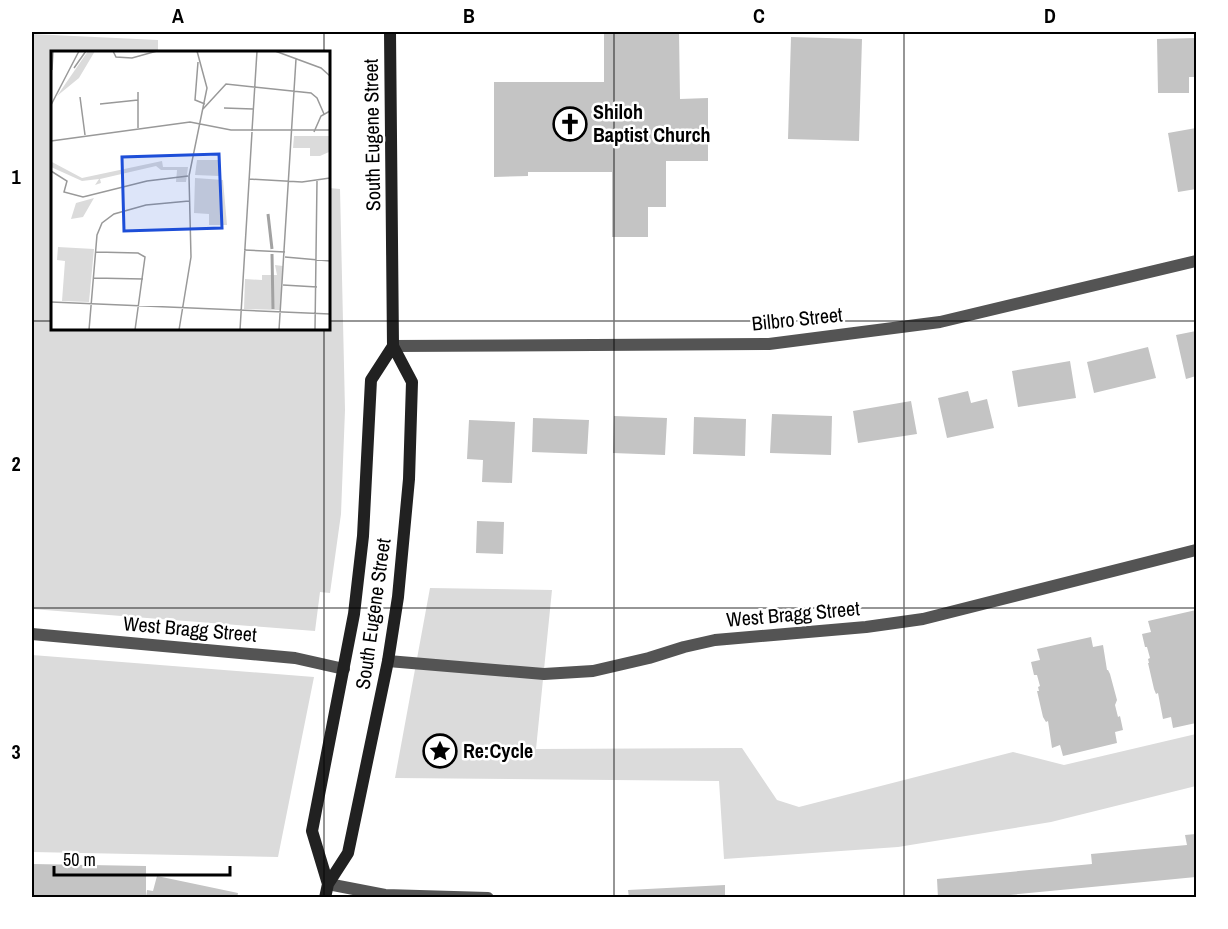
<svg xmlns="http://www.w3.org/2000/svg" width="1228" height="929" viewBox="0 0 1228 929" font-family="'Archivo Narrow',sans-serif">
  <rect width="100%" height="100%" fill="#fff"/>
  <path fill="#dbdbdb" d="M 32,34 L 158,40 L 158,52 L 52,52 L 52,328 L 328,328 L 329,188 L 340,189 L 345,410 L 341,514 L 330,593 L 320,592 L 315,631 L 32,609 Z
    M 430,588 L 552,590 L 536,749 L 742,748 L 777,800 L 799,807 L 1013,752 L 1064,765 L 1196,734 L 1196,786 L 1051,822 L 898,847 L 724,859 L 719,781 L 395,778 Z
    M 32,655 L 314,677 L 278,857 L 32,852 Z"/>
  <path fill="#c4c4c4" d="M 604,32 L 679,32 L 680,99 L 708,98 L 708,161 L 666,161 L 666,207 L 648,207 L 648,237 L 612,237 L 612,172 L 528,172 L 528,176 L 494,177 L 494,82 L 604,82 Z
    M 791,37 L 862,39 L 859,141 L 788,139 Z
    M 1196,38 L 1196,77 L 1189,77 L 1189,93 L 1158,93 L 1157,39 Z
    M 1196,128 L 1196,189 L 1178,192 L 1168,133 Z
    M 1196,331 L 1196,376 L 1186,379 L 1176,335 Z
    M 1148,347 L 1156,378 L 1094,393 L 1087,362 Z
    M 1070,361 L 1076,398 L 1018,407 L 1012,371 Z
    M 968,391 L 971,403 L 987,399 L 994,428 L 947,438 L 938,398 Z
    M 911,401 L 917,434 L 858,443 L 853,411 Z
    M 772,414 L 832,416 L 831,455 L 770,453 Z
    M 614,416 L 667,418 L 665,455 L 613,453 Z
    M 694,417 L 746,419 L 745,456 L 693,454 Z
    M 533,418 L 589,420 L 587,454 L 532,452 Z
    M 469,420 L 515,422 L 512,483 L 482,482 L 483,460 L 467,459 Z
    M 477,521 L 504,522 L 503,554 L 476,553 Z
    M 1196,610 L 1196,723 L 1173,728 L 1171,717 L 1163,719 L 1158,693 L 1156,694 L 1154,689 L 1148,663 L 1149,663 L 1148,659 L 1150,658 L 1147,647 L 1145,647 L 1142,634 L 1151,632 L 1148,621 Z
    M 1091,637 L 1093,647 L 1103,645 L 1107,670 L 1108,670 L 1110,674 L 1117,700 L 1115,705 L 1118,717 L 1120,716 L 1123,730 L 1115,732 L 1117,743 L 1063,756 L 1060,745 L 1052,748 L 1048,721 L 1046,722 L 1043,717 L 1037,691 L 1039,691 L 1038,687 L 1040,686 L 1037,675 L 1034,675 L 1031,662 L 1040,660 L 1037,649 Z
    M 1196,834 L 1196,877 L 978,898 L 938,898 L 937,879 L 1092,864 L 1091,854 L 1187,845 L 1185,835 Z
    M 32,864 L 146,866 L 146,897 L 147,890 L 153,891 L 157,876 L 238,893 L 237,898 L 141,898 L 32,896 Z
    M 725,885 L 725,898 L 629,898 L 628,890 Z"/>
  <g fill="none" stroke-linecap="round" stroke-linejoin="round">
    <path stroke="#545454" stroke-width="12" d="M 328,884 L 385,895 L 488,898"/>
    <path stroke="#545454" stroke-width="12" d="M 32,634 L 295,658 L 344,669"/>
    <path stroke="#545454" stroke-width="12" d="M 393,346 L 769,344 L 940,322 L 1196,261
      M 388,661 L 544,674 L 593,671 L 649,658 L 684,647 L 715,640 L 866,627 L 923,619 L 1196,550"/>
    <path stroke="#212121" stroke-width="12" d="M 328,884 L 312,831 L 354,614 L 363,536 L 371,380 L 393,346
      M 325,898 L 328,884 L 348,853 L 388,661 L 398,597 L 409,479 L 412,382 L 393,346 L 390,32"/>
  </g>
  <path fill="none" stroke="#000" stroke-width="1.5" stroke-opacity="0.55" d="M 324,32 L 324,52M 614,32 L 614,898M 904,32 L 904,898M 32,321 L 52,321M 328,321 L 1196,321M 324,328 L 324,898M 32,608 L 1196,608"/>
  <defs>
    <g id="church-ring" transform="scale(1.725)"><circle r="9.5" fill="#fff" stroke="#000" stroke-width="1.5"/><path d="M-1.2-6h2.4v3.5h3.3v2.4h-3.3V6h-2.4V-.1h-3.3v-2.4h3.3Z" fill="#000"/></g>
    <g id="sight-ring" transform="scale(1.725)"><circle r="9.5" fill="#fff" stroke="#000" stroke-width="1.5"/><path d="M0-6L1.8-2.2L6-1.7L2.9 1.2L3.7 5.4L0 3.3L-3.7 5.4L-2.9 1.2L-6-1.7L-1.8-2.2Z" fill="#000"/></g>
  </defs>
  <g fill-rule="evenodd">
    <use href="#church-ring" x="570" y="124"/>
    <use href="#sight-ring" x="440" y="751"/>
  </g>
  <g text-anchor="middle" stroke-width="5" stroke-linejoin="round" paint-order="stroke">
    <g font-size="20" font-weight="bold" fill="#000" stroke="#fff" text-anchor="start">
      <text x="593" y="119">Shiloh<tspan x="593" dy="23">Baptist Church</tspan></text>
      <text x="463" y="758">Re:Cycle</text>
    </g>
    <g font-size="20" fill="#000" stroke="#fff">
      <text transform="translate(372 135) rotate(-91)" y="7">South Eugene Street</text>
      <text transform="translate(797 319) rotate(-6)" y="7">Bilbro Street</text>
      <text transform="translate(373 614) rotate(-82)" y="7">South Eugene Street</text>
      <text transform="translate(793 614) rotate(-5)" y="7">West Bragg Street</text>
      <text transform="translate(190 629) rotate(5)" y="7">West Bragg Street</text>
    </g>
  </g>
  <g transform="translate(51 51)">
    <rect width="279" height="279" fill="#fff"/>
    <path d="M 37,0 L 44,0 L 28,27 L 6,45 ZM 278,85 L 278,101 L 269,105 L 259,105 L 259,97 L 242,97 L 243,85 ZM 146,109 L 169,109 L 169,125 L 144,124 ZM 111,110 L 112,116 L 137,116 L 135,131 L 125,131 L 126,119 L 110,119 L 105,115 L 49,128 L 50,132 L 44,134 L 48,128 L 31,130 L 0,116 L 1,111 L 31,127 ZM 144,127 L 172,129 L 176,174 L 158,174 L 158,163 L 143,162 ZM 43,147 L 32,166 L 20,168 L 25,152 ZM 7,196 L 43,198 L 38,251 L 11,250 L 14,210 L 6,209 ZM 224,214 L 232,215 L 229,259 L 193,258 L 194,228 L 211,229 L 211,224 L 226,224 Z" fill="#dbdbdb"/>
    <path fill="none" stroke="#a2a2a2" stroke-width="3" d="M 217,163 L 221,198M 221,203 L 222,258"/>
    <path fill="none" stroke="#999" stroke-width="1.5" d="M 62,0 L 65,6 L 81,7 L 106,0M 224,0 L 270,17 L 279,25M 147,11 L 144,49 L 154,53M 23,17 L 35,0M 1,19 L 2,0M 29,46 L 34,84M 49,53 L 87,49M 0,54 L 28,0M 173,57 L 202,58M 152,58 L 175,33 L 260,42 L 266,47 L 273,63M 87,77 L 87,41M 201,80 L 206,0M 263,81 L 270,65 L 279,60M 0,90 L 139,71 L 180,79 L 279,79M 0,120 L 16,130 L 13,141 L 32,146 L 96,130 L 137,125M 198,128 L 251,131 L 279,127M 193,199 L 234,201M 45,201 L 87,202 L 94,206 L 84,279M 234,206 L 279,210M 43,227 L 92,228M 232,234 L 266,236M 0,251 L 279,263M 38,279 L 46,184 L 51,172 L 63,163 L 95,154 L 138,150M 128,279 L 140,206 L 138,125 L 156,37 L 146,0M 189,279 L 201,81M 228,279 L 245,8M 264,279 L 266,130"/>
    <path fill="#1d4ed8" fill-opacity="0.15" stroke="#1d4ed8" stroke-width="3" d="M 168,103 L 171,177 L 73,180 L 71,106 Z"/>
    <rect width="279" height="279" fill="none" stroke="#000" stroke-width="3"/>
  </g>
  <rect width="1228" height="929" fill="none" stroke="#ffffff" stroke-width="66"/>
  <path d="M54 866v9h176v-9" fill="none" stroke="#000000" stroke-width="3"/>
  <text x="63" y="866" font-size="18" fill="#000000" stroke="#ffffff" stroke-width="4.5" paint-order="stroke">50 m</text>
  <rect x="33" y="33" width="1162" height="863" fill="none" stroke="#000" stroke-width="2"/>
  <g font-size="20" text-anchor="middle" font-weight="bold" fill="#000">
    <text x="178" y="23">A</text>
    <text x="469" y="23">B</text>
    <text x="759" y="23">C</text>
    <text x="1050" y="23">D</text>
    <text x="16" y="184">1</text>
    <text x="16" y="471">2</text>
    <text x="16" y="759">3</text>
  </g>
</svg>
